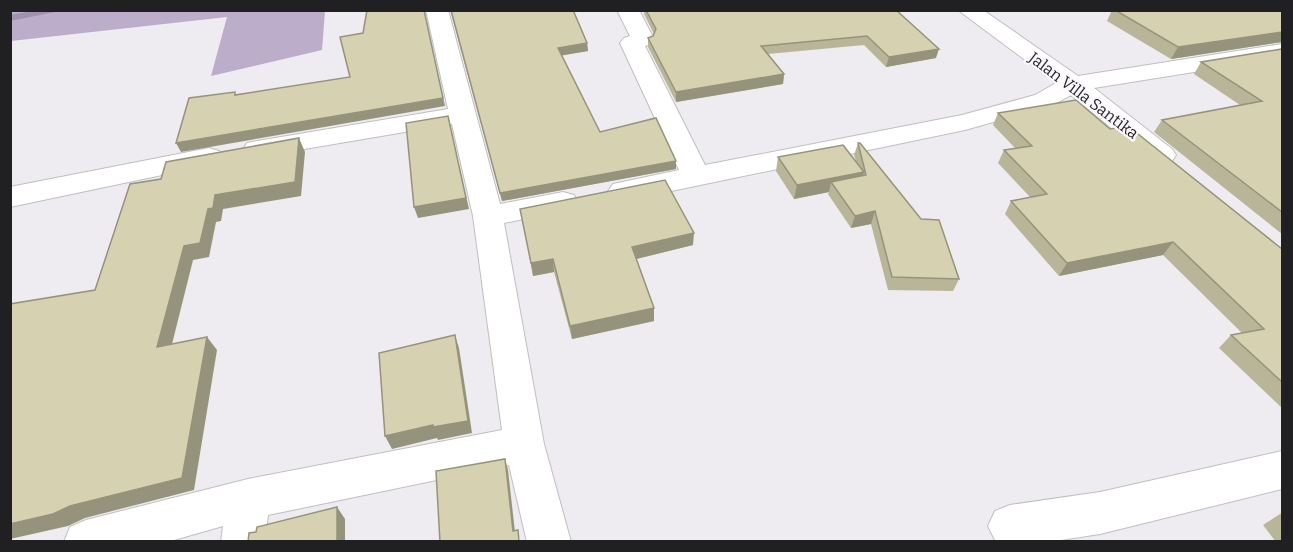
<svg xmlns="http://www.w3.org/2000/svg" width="1293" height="552" viewBox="0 0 1293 552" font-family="Bitter,serif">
  <rect width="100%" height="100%" fill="#eeebf1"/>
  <path fill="#bcadca" d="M 10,11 L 11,10 L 325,11 L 322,50 L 211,76 L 227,17 L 11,41 Z"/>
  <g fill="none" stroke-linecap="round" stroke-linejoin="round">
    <path fill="#a091ae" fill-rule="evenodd" d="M 38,10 L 65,10 L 10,21 L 10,15 Z"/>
    <g stroke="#c1bec3" stroke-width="2">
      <path id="minor" d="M 426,10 L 448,10 L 500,204 L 563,192 L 574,195 L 578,202 L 574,209 L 504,223 L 544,444 L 571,542 L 527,542 L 509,465 L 268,515 L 265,542 L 221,542 L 223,526 L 167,542 L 64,542 L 70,527 L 86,520 L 248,479 L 502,430 L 473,216 L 452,124 L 257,157 L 247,155 L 243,149 L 247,143 L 257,141 L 448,109 Z
        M 617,10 L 639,10 L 654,39 L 651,44 L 645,46 L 705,165 L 962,115 L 1035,95 L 1056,83 L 958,10 L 983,10 L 1078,76 L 1282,44 L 1282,58 L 1094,88 L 1172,149 L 1176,155 L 1172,161 L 1162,164 L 1152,161 L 1071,95 L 1053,105 L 965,130 L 623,201 L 613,198 L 608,191 L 613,184 L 679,170 L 620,43 L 624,38 L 630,36 Z
        M 209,148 L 219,151 L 223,157 L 219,163 L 10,207 L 10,187 Z
        M 1282,451 L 1282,489 L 1100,534 L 1048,542 L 996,542 L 988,526 L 995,511 L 1010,505 L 1100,492 Z"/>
    </g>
    <use href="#minor" fill="#fff" fill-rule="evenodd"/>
  </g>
  <path fill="#b8b598" d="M 450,10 L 573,10 L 587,43 L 588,51 L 562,55 L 600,132 L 676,169 L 502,201 Z
    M 644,10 L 896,10 L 936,58 L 886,67 L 864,45 L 768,54 L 784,74 L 783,84 L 676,102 L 648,47 L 648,38 L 653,36 L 654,34 L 644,14 Z
    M 1112,10 L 1282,10 L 1282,42 L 1171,59 L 1107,21 Z
    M 1282,49 L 1282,234 L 1154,132 L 1162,120 L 1240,105 L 1194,74 L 1201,62 Z
    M 998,113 L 1110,129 L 1282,249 L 1282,408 L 1219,348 L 1231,335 L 1242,333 L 1163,255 L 1059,276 L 1005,214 L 1011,201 L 1030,197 L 998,163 L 1004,150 L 1015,148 L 993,125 Z
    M 858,143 L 959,279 L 953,291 L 888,290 L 871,224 L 851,228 L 828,194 L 829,192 L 794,199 L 776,171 L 778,157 L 856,161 L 854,155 Z
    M 520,209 L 693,245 L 636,259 L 654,308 L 654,321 L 572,339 L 554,272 L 533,276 Z
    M 1282,513 L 1282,542 L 1276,542 L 1263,525 L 1280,514 Z"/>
  <path fill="#96937c" d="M 424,10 L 445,106 L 181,152 L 176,143 L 443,98 Z
    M 1282,32 L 1282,42 L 1171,59 L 1178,47 Z
    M 587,43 L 588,51 L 559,56 L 558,48 Z
    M 939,49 L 936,58 L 886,67 L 889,57 Z
    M 784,74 L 783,84 L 676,102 L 676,92 Z
    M 448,116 L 469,209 L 418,218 L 414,207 Z
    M 299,138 L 305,152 L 301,196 L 223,209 L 221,221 L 216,222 L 209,257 L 193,260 L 168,360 L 157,347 L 184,246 L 215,195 Z
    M 676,161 L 676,169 L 502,201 L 500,193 Z
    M 864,172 L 860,186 L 831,182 L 829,192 L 794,199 L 797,185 Z
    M 875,211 L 871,224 L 851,228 L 855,216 Z
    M 694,233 L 693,245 L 632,260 L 632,247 Z
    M 1173,242 L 1163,255 L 1059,276 L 1067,263 Z
    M 553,259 L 554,272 L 533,276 L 531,263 Z
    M 654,308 L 654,321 L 572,339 L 570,326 Z
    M 455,335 L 459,348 L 472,433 L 438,440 L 437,438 L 392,449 L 385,436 L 433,425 Z
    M 207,337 L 217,350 L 194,490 L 85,518 L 68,526 L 10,539 L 10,524 Z
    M 505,459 L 508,470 L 516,541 L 513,531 Z
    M 337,507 L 345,519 L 345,542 L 337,542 Z"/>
  <path fill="#d6d2b1" stroke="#96937c" stroke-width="1.5" d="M 367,10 L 424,10 L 443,98 L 176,143 L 189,98 L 235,92 L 235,95 L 350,77 L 340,37 L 363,33 Z
    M 451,10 L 573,10 L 587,43 L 558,48 L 600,132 L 656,118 L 676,161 L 500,193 Z
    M 646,10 L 896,10 L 939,49 L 889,57 L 867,36 L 761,46 L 784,74 L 676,92 L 648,38 L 653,36 L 656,29 Z
    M 1115,10 L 1282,10 L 1282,32 L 1178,47 Z
    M 1282,49 L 1282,212 L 1162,120 L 1262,101 L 1201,62 Z
    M 1076,100 L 1110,129 L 1128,126 L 1282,249 L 1282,382 L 1231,335 L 1264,329 L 1173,242 L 1067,263 L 1011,201 L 1047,194 L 1004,150 L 1032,146 L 998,113 Z
    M 448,116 L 466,198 L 414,207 L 406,123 Z
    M 299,138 L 295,182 L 215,195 L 213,208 L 208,209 L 200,243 L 184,246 L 157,347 L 207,337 L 182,478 L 70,506 L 53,514 L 10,524 L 10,304 L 95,290 L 130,184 L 161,179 L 166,162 Z
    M 858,143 L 860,143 L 921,219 L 939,220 L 959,279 L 892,277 L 875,211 L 855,216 L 831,182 L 866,175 Z
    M 843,145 L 864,172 L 797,185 L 778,157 Z
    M 665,180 L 694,233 L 632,247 L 654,308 L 570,326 L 553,259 L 531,263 L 520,209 Z
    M 455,335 L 468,421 L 433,427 L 433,425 L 385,436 L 379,353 Z
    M 505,459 L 513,531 L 518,530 L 519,542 L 440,542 L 436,471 Z
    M 337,507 L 337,542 L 248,542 L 249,533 L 256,532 L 257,527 Z"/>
  <g text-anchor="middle" stroke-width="4.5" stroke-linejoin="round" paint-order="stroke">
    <g font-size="16" fill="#201f21" stroke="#fbf8fe">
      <text transform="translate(1084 95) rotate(37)" y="6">Jalan Villa Santika</text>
    </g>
  </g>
  <rect width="1293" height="552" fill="none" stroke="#201f21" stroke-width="24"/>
</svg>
